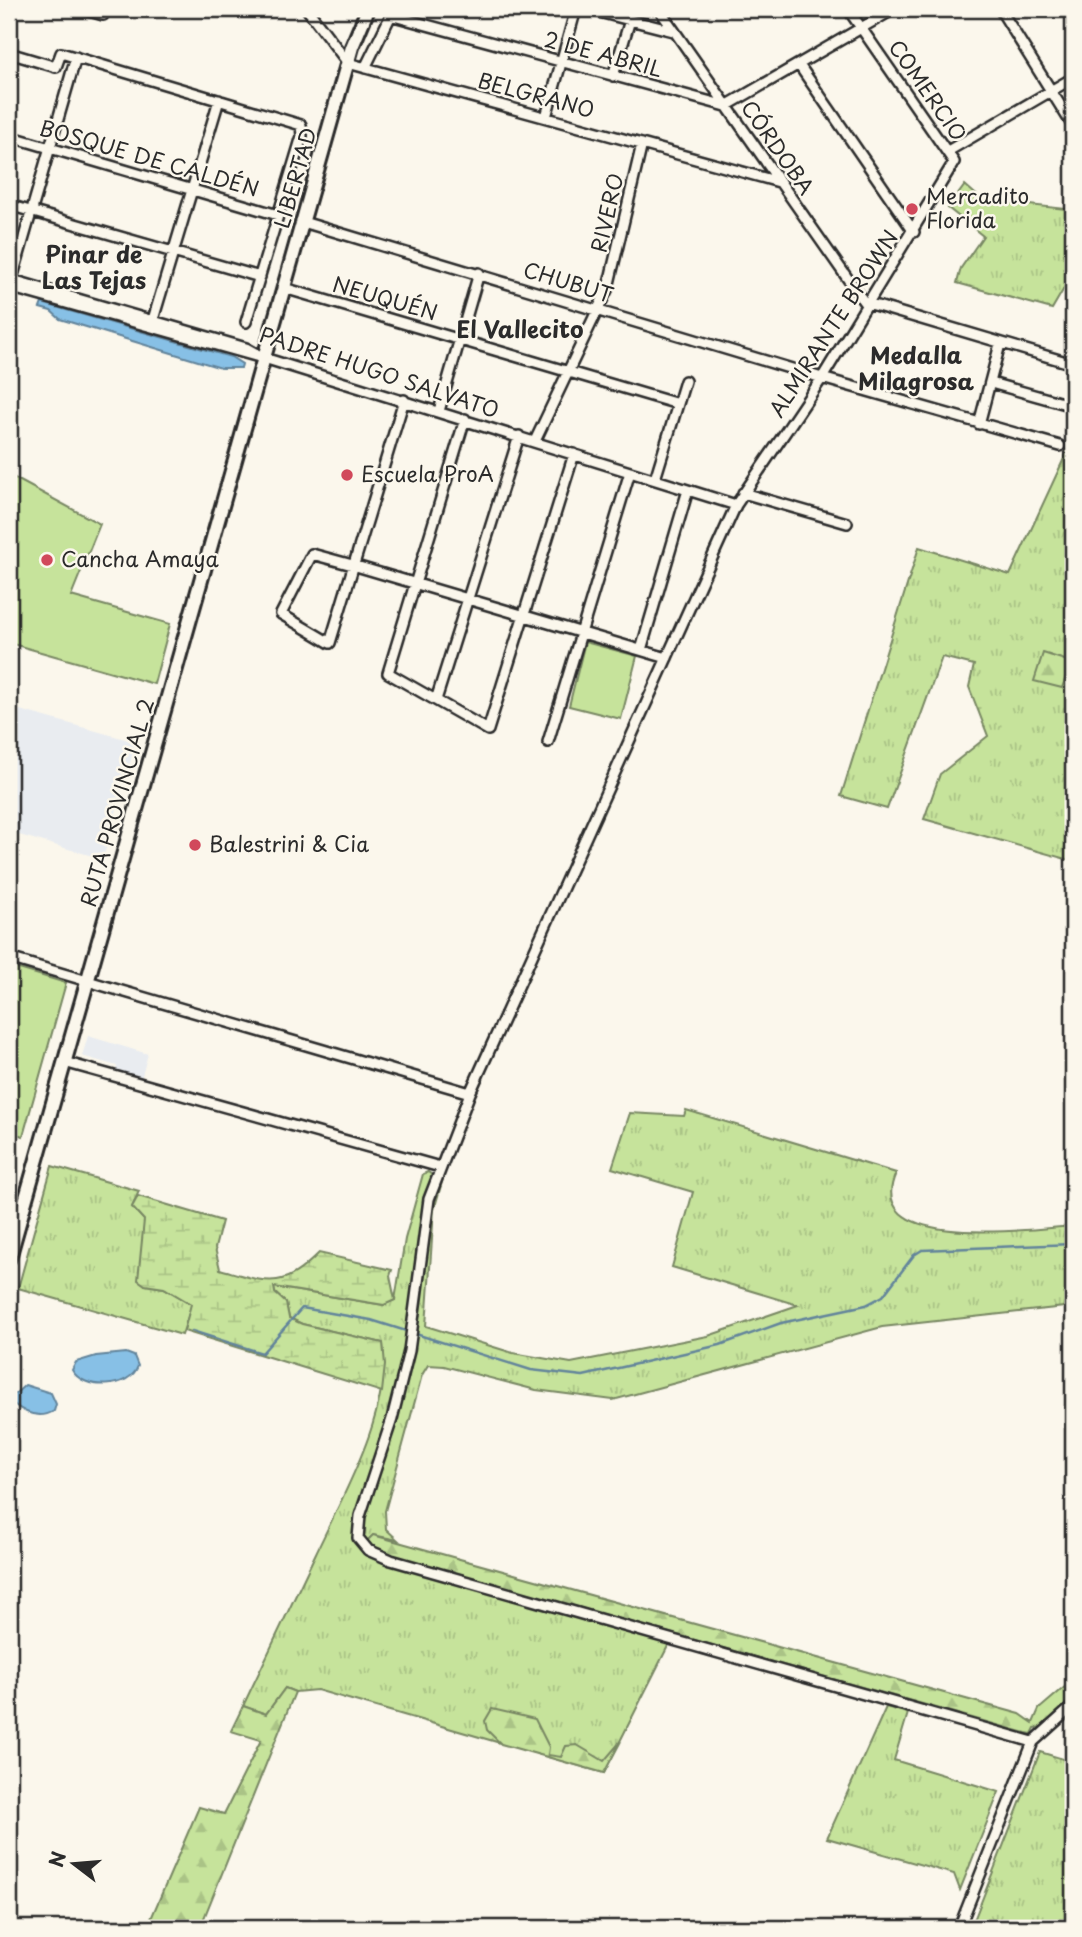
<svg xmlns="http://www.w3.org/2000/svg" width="1082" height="1937" viewBox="0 0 1082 1937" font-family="'Playpen Sans',sans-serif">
  <defs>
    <pattern id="grass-tufts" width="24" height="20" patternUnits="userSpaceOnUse" patternTransform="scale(1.75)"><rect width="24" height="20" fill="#c6e39b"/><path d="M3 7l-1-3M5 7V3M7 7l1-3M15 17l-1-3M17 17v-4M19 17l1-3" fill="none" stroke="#aac386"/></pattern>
    <pattern id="forest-firs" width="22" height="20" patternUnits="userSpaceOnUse" patternTransform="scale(1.75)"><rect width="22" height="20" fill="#c6e39b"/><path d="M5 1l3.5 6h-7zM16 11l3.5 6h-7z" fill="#aac386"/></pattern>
    <pattern id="wetland-marsh" width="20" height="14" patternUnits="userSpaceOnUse" patternTransform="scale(1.75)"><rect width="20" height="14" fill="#c6e39b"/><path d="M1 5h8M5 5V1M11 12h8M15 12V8" fill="none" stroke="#aac386"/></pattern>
  </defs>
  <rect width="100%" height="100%" fill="#fbf7ec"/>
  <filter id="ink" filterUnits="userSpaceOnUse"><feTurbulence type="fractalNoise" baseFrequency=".0143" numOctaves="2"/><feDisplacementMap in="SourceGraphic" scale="14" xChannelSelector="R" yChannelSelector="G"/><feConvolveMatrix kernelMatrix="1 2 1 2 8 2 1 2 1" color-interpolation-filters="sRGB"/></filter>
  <g filter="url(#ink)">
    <path fill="#e9ecf0" d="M 9,707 L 136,742 L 103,859 L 9,832 Z
      M 88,1036 L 148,1054 L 141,1079 L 116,1071 L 117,1066 L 82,1056 Z"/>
    <path fill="url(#grass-tufts)" stroke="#788763" stroke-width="2" d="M 965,185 L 982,200 L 1066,209 L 1073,204 L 1073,273 L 1052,309 L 957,283 L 961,268 L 983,236 L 948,208 Z
      M 1073,439 L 1073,861 L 924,819 L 940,774 L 988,736 L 969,687 L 974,665 L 942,657 L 887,809 L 841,796 L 919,547 L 1010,575 Z
      M 686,1110 L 896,1173 C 860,1253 1036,1229 1073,1226 L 1073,1306 L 882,1327 L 613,1400 L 536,1390 L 444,1366 L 428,1365 L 422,1375 L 385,1511 L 386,1529 L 398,1540 L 373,1535 L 366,1542 L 362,1538 L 362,1522 L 396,1418 L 429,1211 L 442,1167 L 446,1168 L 434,1210 L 426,1326 L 513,1353 L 571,1363 L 708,1336 L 798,1305 L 672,1267 L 693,1192 L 612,1168 L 630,1113 L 684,1116 Z
      M 52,1166 L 139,1191 L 132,1207 L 144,1220 L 145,1285 L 164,1288 L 192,1304 L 182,1335 L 18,1288 Z
      M 428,1172 L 432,1175 L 421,1222 L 408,1338 L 386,1427 L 354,1520 L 353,1538 L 365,1552 L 670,1642 L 604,1773 L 317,1690 L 295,1692 L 285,1688 L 266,1714 L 243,1706 C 267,1656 291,1606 315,1555 C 345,1491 390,1415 383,1343 L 302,1324 L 289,1318 L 286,1303 L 275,1293 L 274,1287 L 383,1305 L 395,1300 L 405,1239 L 423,1174 Z
      M 886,1707 L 908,1713 L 894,1760 L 999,1792 L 960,1890 L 954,1874 L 827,1838 Z
      M 1040,1752 L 1073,1762 L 1073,1921 L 1067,1928 L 971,1928 Z"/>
    <path fill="url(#forest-firs)" stroke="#788763" stroke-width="2" d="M 1043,653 L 1071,662 L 1062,688 L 1034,681 Z
      M 373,1535 L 1020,1714 L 1033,1723 L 1039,1709 L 1073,1680 L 1073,1703 L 1042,1727 L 1035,1728 L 1032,1734 L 1026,1733 L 381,1552 L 366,1542 Z
      M 285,1688 L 295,1692 L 200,1928 L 147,1928 L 199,1807 L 224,1814 L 261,1740 L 231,1731 L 243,1706 L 266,1714 Z
      M 492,1709 L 535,1719 L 549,1747 L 548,1755 L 561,1757 L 566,1746 L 577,1745 L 604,1761 L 621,1741 L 604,1773 L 501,1744 L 487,1730 L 485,1721 Z"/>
    <path fill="url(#wetland-marsh)" stroke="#788763" stroke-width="2" d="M 138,1196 L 222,1221 L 215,1248 L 220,1269 C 269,1283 281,1291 319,1253 L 392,1270 L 390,1276 L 395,1300 L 384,1305 L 274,1287 L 275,1293 L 286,1303 L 289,1318 L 302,1324 L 383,1343 L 385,1365 L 382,1392 L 184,1331 L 191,1304 L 164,1288 L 145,1285 L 138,1280 L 144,1220 L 132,1207 Z"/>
    <path fill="#c6e39b" stroke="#788763" stroke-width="2" d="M 9,475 L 100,524 L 71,596 L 170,624 L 154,684 L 9,643 Z
      M 585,642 L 637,656 L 621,719 L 569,706 Z
      M 9,966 L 66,983 L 23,1136 L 9,1132 Z"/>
    <path fill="#87c0e6" stroke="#62849b" stroke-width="2" d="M 42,303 L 231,357 L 242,364 L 241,368 L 221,368 L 60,319 L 51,311 L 40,308 Z
      M 126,1353 L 134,1356 L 138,1366 C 130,1389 83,1391 72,1370 L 76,1362 L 96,1356 Z
      M 25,1385 L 51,1393 L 56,1404 L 54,1411 C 39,1420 24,1413 11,1402 L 9,1395 L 15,1394 Z"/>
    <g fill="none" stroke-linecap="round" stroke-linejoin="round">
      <path stroke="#62849b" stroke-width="2.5" d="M 192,1331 L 262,1353 L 302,1308 L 371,1320 L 531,1370 L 583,1376 L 720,1345 L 781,1323 L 866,1305 L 883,1296 L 914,1255 L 922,1250 L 1073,1244"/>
      <g stroke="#2b2b2b" stroke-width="14">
        <path id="street" d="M 82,9 L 103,15 L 105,9
          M 307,9 L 348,63 L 779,182
          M 587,9 L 673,31
          M 659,9 L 864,302 L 1073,364
          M 848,9 L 954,162 L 822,378 L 736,505 L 470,1093 L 429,1199 L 409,1351 L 392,1419 L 360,1516 L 358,1538 L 368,1550 L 391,1560 L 1033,1742
          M 1000,9 L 1073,126
          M 390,15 L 726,106 L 894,9
          M 9,53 L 56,67 L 61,53 L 301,125 L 302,136 L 246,322
          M 799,65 L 914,232
          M 365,68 L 394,9
          M 613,76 L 630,20
          M 546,117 L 576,9
          M 9,136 L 278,215
          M 948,151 L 1073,78
          M 9,205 L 260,277
          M 303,222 L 822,378 L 1060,446
          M 9,279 L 246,348 L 264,358 L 736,505
          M 12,279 L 76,57
          M 9,287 L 259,357
          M 284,288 L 678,404
          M 152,323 L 219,100
          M 991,383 L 1073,406
          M 404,400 L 330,643 L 281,614 L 312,554 L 356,566 L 667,658
          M 439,411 L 479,273
          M 465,419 L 388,673 L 488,730 L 574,454
          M 979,424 L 1000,344
          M 535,441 L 608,288 L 642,144
          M 655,479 L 685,381
          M 743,493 L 847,523
          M 641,650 L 688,490
          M 436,700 L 519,436
          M 548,742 L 630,472
          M 9,958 L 470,1093
          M 64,1062 L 440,1167
          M 959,1928 L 1033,1742 L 1073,1706"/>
      </g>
      <g stroke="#2b2b2b" stroke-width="18">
        <path id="secondary" d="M 9,1258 L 352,47 L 368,9"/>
      </g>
      <use href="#street" stroke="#fbf7ec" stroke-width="9"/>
      <use href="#secondary" stroke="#fbf7ec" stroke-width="12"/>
    </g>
  </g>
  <g fill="#d1495b" stroke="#fbf7ec" stroke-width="2.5">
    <circle cx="912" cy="209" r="7"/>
    <circle cx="347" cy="475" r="7"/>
    <circle cx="47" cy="560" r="7"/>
    <circle cx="195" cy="845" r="7"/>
  </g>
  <g text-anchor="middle" stroke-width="5" stroke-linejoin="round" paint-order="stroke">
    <g font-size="21" fill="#2b2b2b" stroke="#fbf7ec">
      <text transform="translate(603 55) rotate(15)" y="7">2 DE ABRIL</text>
      <text transform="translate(927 91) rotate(55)" y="7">COMERCIO</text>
      <text transform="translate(536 96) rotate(15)" y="7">BELGRANO</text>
      <text transform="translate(777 148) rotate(55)" y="7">CÓRDOBA</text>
      <text transform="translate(149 159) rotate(16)" y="7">BOSQUE DE CALDÉN</text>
      <text transform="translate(296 178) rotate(-74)" y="7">LIBERTAD</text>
      <text transform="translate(608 213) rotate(-77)" y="7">RIVERO</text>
      <text transform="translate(568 283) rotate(17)" y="7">CHUBUT</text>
      <text transform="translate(385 299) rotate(16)" y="7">NEUQUÉN</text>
      <text transform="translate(834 324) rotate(-57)" y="7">ALMIRANTE BROWN</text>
      <text transform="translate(379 373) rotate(18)" y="7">PADRE HUGO SALVATO</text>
      <text transform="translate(118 803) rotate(-74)" y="7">RUTA PROVINCIAL 2</text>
    </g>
    <g font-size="21" fill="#2b2b2b" stroke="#fbf7ec" text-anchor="start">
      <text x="926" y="204">Mercadito<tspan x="926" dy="24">Florida</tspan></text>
      <text x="361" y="482">Escuela ProA</text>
      <text x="61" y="567">Cancha Amaya</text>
      <text x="209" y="852">Balestrini &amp; Cia</text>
    </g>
    <g font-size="23" font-weight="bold" fill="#2b2b2b" stroke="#fbf7ec">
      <text x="94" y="263">Pinar de<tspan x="94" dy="26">Las Tejas</tspan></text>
      <text x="520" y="338">El Vallecito</text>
      <text x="916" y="364">Medalla<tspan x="916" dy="26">Milagrosa</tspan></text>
    </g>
  </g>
  <rect width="1082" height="1937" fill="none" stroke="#fbf7ec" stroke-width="35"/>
  <rect x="18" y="18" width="1047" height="1902" fill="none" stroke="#2b2b2b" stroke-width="2.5" filter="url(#ink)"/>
  <g transform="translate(74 1864) rotate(286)" stroke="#fbf7ec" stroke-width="5" paint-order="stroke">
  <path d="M0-5L12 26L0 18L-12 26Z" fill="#2b2b2b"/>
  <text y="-10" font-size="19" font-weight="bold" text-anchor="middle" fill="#2b2b2b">N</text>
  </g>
</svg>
